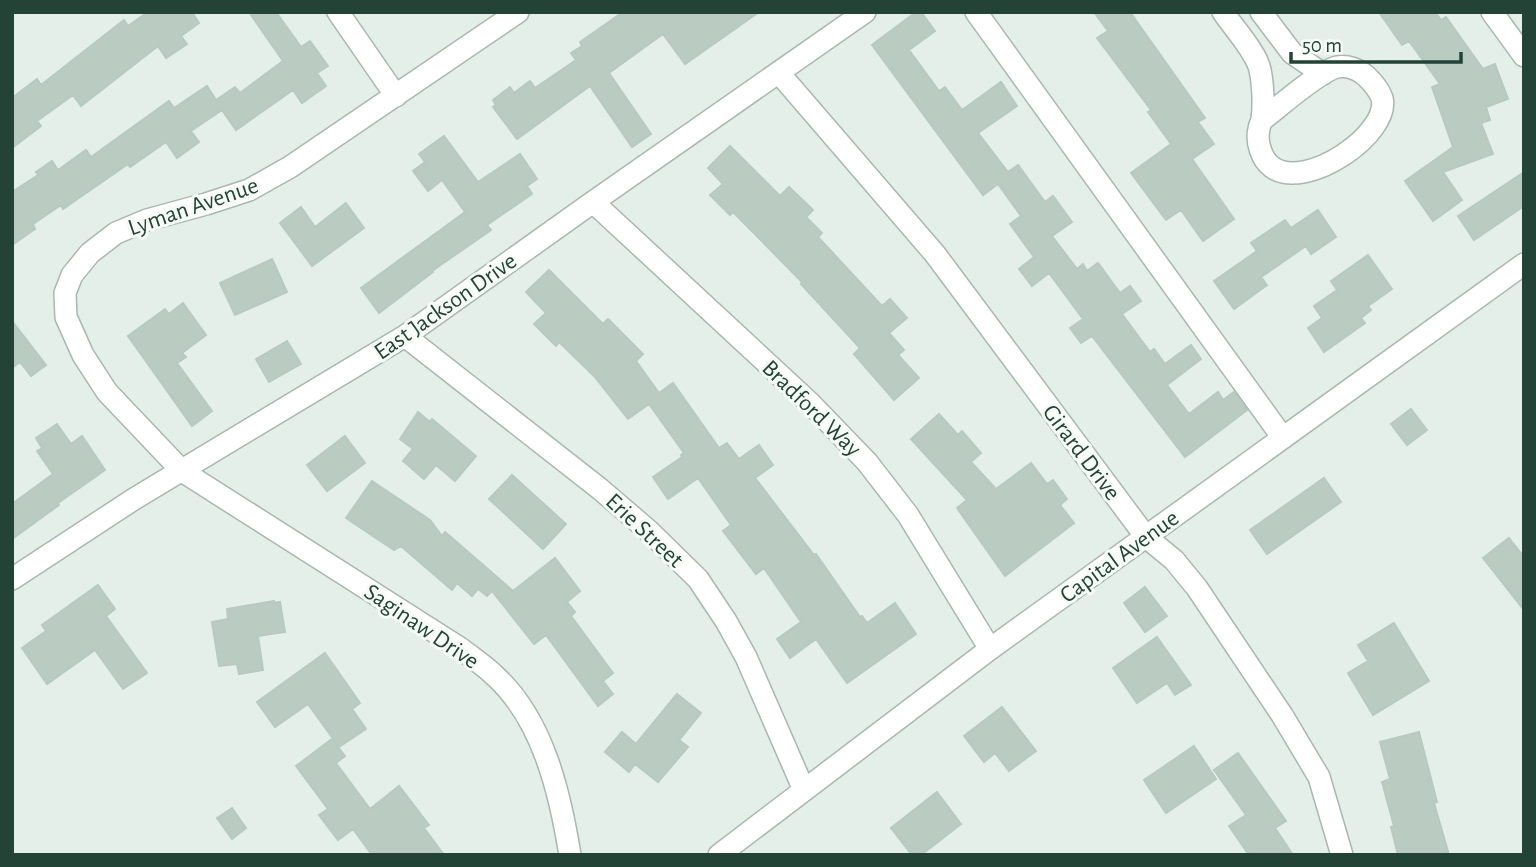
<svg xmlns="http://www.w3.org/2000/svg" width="1536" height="867" viewBox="0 0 1536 867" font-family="'Alegreya Sans',sans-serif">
  <rect width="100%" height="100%" fill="#e5efea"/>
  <path fill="#bacbc2" stroke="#b7cac0" stroke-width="2" d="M 148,12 L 192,12 L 199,23 L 181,36 L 187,44 L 166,58 L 158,46 L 81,106 L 73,95 L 37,121 L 41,126 L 12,148 L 12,98 L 37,79 L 41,85 L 124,20 L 128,26 Z
    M 249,12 L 276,12 L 301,47 L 310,41 L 328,66 L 317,73 L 326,86 L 302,103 L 293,90 L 236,130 L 222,110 L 191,131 L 199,142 L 177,158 L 166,142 L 130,167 L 128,164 L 63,209 L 61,205 L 33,224 L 35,229 L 12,245 L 12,192 L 38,175 L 36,172 L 52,161 L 58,170 L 86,150 L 91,157 L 169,101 L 174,108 L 207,86 L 216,100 L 235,87 L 240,93 L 283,61 Z
    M 623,12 L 759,12 L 685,64 L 663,34 L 609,73 L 651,134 L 632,147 L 590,86 L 517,139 L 493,107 L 496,105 L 493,100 L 510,87 L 514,93 L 530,81 L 535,88 L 576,60 L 571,53 L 582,46 L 580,42 Z
    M 916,12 L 921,12 L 935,31 L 909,50 L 939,91 L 945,87 L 962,110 L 1001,82 L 1017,106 L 978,133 L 1008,172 L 1018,165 L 1045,202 L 1053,196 L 1072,222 L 1052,236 L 1077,269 L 1083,264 L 1087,271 L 1098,263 L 1120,293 L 1130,286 L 1141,301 L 1122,314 L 1150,352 L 1154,349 L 1165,364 L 1191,345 L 1201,359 L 1167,385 L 1189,414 L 1218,392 L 1223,400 L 1234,392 L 1247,410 L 1185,457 L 1092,336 L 1081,343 L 1070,328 L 1083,319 L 1049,273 L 1032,286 L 1019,269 L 1034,257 L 1010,224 L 1021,216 L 998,184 L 983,195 L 872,45 Z
    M 1094,12 L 1130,12 L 1205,118 L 1198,122 L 1214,144 L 1192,159 L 1234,219 L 1203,241 L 1181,210 L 1166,220 L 1131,173 L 1171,144 L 1148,112 L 1151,110 L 1097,38 L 1108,31 Z
    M 1379,12 L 1435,12 L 1441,20 L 1446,17 L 1483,69 L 1495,64 L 1508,99 L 1486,107 L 1490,120 L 1481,123 L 1493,154 L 1443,172 L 1462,200 L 1433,221 L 1405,181 L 1453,147 L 1432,87 L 1440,84 L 1409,41 L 1402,45 Z
    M 444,136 L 478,182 L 520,154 L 537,179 L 527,186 L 532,194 L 487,225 L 491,230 L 432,271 L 433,272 L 379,313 L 361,288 L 465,212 L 442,180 L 428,191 L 413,171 L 425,162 L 419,154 Z
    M 730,146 L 780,196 L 789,187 L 813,210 L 806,217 L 822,233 L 818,237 L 882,306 L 890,299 L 907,318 L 889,333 L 904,350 L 898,355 L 919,378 L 894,400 L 854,354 L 860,348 L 801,284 L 802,282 L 733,212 L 730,215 L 710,195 L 723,184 L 708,168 Z
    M 1524,172 L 1524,206 L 1474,240 L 1458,216 Z
    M 346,203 L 364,228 L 312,266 L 280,223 L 301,207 L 315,227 Z
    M 1318,210 L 1336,237 L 1311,254 L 1306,246 L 1261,277 L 1267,285 L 1234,309 L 1214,281 L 1257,251 L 1251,243 L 1285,220 L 1291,228 Z
    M 1368,255 L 1392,289 L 1368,306 L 1371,310 L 1361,318 L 1365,323 L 1324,352 L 1308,328 L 1322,318 L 1314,306 L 1337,290 L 1331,281 Z
    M 272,259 L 287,292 L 235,315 L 220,283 Z
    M 549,270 L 603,324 L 608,319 L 643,354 L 636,361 L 659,393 L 673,383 L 719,448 L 727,443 L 739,459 L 759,445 L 773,465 L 755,478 L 814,555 L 816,554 L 860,617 L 862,616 L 867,623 L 895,603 L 916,634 L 847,683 L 816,639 L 790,658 L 777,639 L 801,622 L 764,568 L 756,574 L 723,531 L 731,525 L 698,478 L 668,499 L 653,477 L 682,457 L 681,455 L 684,453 L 649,404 L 628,419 L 594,376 L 559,342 L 556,346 L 534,324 L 546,313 L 526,292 Z
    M 183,303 L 206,335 L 182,353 L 186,357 L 177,363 L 212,411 L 192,426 L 128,336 L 165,309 L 169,314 Z
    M 12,321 L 46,365 L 31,376 L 20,362 L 12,368 Z
    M 287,341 L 301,364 L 269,382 L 256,359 Z
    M 1411,409 L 1427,430 L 1407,445 L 1391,424 Z
    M 418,412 L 430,422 L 432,419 L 476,456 L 455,481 L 436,465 L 424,479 L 403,461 L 413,449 L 400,439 Z
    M 939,414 L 958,435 L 962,431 L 981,453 L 971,462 L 996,489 L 1031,463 L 1047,484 L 1053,480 L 1067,499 L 1060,505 L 1074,523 L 1005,576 L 957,508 L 967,500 L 911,439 Z
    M 57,424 L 71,444 L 82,436 L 105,470 L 58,503 L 59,505 L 12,539 L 12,504 L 53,474 L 37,451 L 42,448 L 36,438 Z
    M 345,436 L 365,463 L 327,491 L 307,465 Z
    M 512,475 L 566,524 L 543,549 L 489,499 Z
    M 1324,478 L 1341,502 L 1267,554 L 1250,530 Z
    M 372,481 L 430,520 L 442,536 L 445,532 L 513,591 L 555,558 L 580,591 L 567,602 L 575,612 L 571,616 L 613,673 L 603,681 L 613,694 L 598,706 L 546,635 L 534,644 L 492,591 L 487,596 L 478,589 L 472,596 L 457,583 L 452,590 L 401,546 L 394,550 L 346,518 Z
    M 1509,538 L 1524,557 L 1524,610 L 1483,558 Z
    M 98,585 L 115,609 L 106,616 L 147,673 L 123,689 L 95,650 L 47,684 L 22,648 L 46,631 L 42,625 Z
    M 1145,587 L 1167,616 L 1145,632 L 1124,603 Z
    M 274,601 L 274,603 L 280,602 L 285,632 L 258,636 L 263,670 L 239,674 L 237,664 L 219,666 L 212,622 L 228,619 L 227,609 Z
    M 1394,623 L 1429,681 L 1373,715 L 1348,673 L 1368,661 L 1358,645 Z
    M 1157,637 L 1191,685 L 1175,695 L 1167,683 L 1137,703 L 1113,668 Z
    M 325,653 L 360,703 L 352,709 L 366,729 L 339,747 L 308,704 L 275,727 L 257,702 Z
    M 677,694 L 701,713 L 679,740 L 688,747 L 658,782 L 635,764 L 629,772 L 605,752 L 622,732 L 636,744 Z
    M 1002,707 L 1036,751 L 1009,771 L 995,753 L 984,762 L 964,736 Z
    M 1419,732 L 1437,802 L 1434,803 L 1449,855 L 1398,855 L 1391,827 L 1394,826 L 1382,782 L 1390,779 L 1380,742 Z
    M 332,739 L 345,756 L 336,763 L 370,809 L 399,786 L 429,825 L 424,828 L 444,855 L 372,855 L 353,829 L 338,840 L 319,815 L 328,809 L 296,766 Z
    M 1194,746 L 1216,779 L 1166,813 L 1144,780 Z
    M 1238,753 L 1286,821 L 1275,828 L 1293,855 L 1249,855 L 1229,826 L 1246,815 L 1214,770 Z
    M 937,792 L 961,824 L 921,855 L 912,855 L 891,828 Z
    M 232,808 L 246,828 L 232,839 L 217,818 Z"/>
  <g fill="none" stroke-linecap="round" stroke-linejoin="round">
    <g stroke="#a7b8b0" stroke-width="24">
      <path id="minor" d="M 338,12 L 396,96
        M 518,12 L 290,167 L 249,190 L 206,204 L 147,220 L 116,233 L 90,253 L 72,275 L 65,293 L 66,317 L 83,355 L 107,392 L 182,471 L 460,648 C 471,657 484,665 494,675 C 543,719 560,793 570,855
        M 976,12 L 1283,438
        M 1223,12 C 1233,27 1257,53 1260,70 C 1263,84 1264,105 1262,119 C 1261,125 1260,122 1259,129 C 1256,141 1261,159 1272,167 C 1306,192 1391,133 1382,98 C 1379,89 1372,82 1366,76 C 1358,69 1347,65 1337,67 C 1318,72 1279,107 1262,120
        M 1261,12 L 1292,53 L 1323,74
        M 1492,12 L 1524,56
        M 779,73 L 935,254 L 1146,537 L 1174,560 L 1197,588 L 1282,715 L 1319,777 L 1342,855
        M 593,202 L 810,403 L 867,462 L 908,515 L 990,649
        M 405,336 L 600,489 L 649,531 L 698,579 L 726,621 L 746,657 L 804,790
        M 12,579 L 134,499 L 405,336 L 593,202 L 865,12
        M 719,855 L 990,649 L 1524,264"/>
    </g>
    <use href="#minor" stroke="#fff" stroke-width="21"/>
  </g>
  <g text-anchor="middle" stroke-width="6" stroke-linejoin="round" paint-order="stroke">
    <g font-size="24" fill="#224336" stroke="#f7fbf8">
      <text transform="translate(193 206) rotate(-19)" y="8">Lyman Avenue</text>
      <text transform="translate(445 306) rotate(-35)" y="8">East Jackson Drive</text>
      <text transform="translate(812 408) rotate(44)" y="8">Bradford Way</text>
      <text transform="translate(1082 452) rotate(53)" y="8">Girard Drive</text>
      <text transform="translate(645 530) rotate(43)" y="8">Erie Street</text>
      <text transform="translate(1119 556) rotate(-36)" y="8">Capital Avenue</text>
      <text transform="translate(422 626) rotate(34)" y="8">Saginaw Drive</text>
    </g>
  </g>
  <rect width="1536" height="867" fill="none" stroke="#224336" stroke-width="28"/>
  <path d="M1291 52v10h170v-10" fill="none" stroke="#224336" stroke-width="3.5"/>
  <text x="1302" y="52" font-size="21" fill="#224336" stroke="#f7fbf8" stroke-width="5" paint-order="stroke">50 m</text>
</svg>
